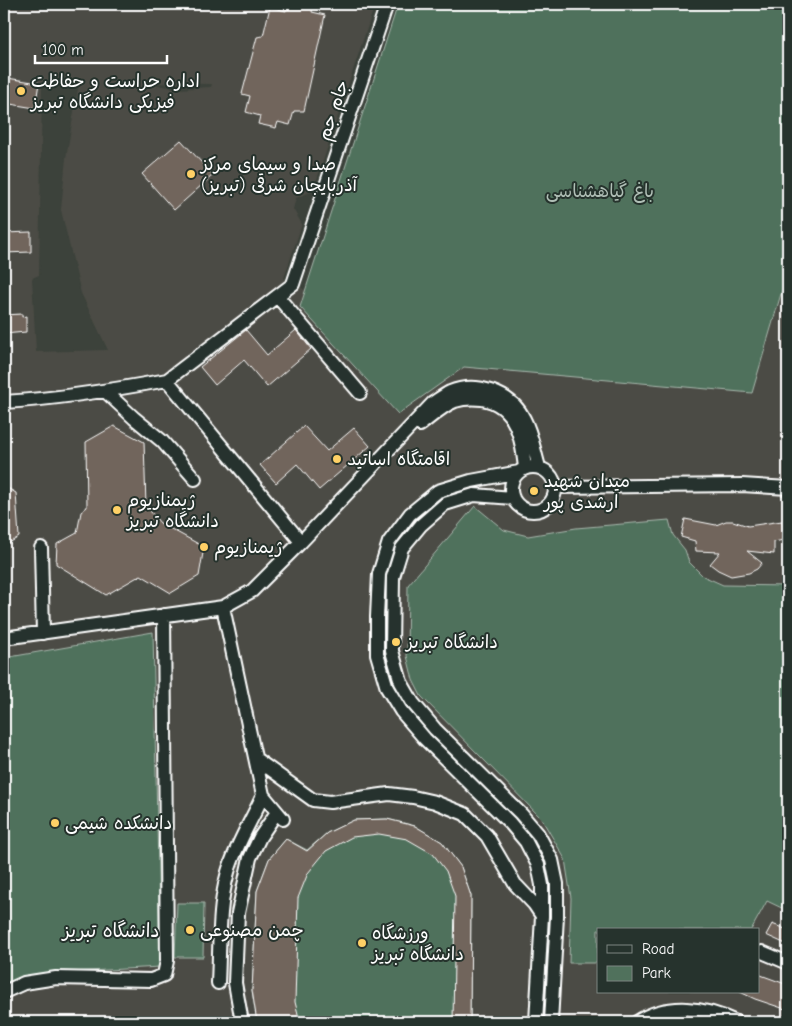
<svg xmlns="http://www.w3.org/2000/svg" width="792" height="1026" viewBox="0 0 792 1026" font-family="'Comic Neue','Playpen Sans Arabic',sans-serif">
  <rect width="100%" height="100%" fill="#3c423b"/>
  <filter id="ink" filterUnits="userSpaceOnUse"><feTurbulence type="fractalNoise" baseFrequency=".02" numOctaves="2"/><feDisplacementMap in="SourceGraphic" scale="10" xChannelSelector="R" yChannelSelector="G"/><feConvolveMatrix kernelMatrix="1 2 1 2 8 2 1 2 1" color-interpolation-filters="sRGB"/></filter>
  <g filter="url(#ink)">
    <path fill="#4c4c45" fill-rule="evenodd" d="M 4,4 L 375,4 L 313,191 L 296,198 L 293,209 L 302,224 L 284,278 L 305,290 L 398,4 L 788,4 L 788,1022 L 4,1022 ZM 42,83 L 79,83 L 66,158 L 61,210 L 81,293 L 108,350 L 36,352 L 32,278 L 39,275 ZM 146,83 L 212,84 L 211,87 L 179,89 ZM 598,930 L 758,930 L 758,992 L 598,992 Z"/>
    <path fill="#50715c" stroke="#a8b8ae" d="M 398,4 L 784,4 L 788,270 L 752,393 L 464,367 L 398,414 L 300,307 Z
      M 475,506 L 504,530 L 528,536 L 576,528 L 669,520 L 673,535 L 685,550 L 689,562 L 703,576 L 723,585 L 788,586 L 788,911 L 767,901 L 751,930 L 598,930 L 598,963 L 569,963 L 571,898 L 565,859 L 541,818 L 421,696 L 413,680 L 407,656 L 408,585 Z
      M 153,632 L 160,967 L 70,972 L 4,984 L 4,658 Z
      M 387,819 L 415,826 L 442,842 L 461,867 L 471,896 L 470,1022 L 257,1022 L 252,990 L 257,891 L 269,859 L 286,839 L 307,850 L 327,833 L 354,820 Z
      M 177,903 L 204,903 L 203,957 L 175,957 Z"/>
    <path fill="#71655c" stroke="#fff" d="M 287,4 L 313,4 L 312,12 L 325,15 L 304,111 L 294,111 L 290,125 L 278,122 L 276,128 L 258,124 L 260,116 L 246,112 L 250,96 L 242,94 L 257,37 L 263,36 L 270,7 L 286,11 Z
      M 7,78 L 39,83 L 35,108 L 4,103 Z
      M 181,140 L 213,175 L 174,210 L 142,174 Z
      M 31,232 L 31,252 L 4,253 L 4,233 Z
      M 22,314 L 22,317 L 26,316 L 26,332 L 4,334 L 4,315 Z
      M 246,330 L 267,355 L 296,330 L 311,349 L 267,387 L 244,360 L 215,385 L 200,367 Z
      M 114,426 L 144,442 L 146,506 L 160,523 L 204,547 L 199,576 L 171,593 L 141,575 L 106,595 L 56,564 L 57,544 L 77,533 L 81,512 L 87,507 L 86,442 Z
      M 304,426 L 327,451 L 354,428 L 370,446 L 319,490 L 297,464 L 276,483 L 260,465 Z
      M 4,486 L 16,493 L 19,537 L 4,546 Z
      M 685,519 L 716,525 L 726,521 L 733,521 L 748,526 L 782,521 L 788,539 L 774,542 L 774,554 L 747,551 L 762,563 L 757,569 L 749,573 L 731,576 L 718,570 L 710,564 L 720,552 L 696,551 L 695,541 L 681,537 Z
      M 387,819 L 415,826 L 442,842 L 461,867 L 471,896 L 470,1022 L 453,1022 L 455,896 L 446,871 L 433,854 L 407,839 L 379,834 L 352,837 L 326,851 L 308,873 L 298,898 L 295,1002 L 300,1022 L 257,1022 L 252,990 L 257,891 L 269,859 L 286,839 L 307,851 L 327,833 L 354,820 Z
      M 772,924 L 788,930 L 788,945 L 766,935 Z
      M 758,974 L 788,985 L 788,1010 L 755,999 L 740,992 L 758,992 Z"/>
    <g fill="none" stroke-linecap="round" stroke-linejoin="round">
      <g stroke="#fff" stroke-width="16">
        <path id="minor" d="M 277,296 L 360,393
          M 167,380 L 293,284 L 387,4
          M 105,391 L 134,418 L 162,441 L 195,479
          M 4,402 C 59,399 113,390 167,380 L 301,542
          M 420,425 C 431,417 442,406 455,401 C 464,398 472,398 482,399 C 516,404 522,439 525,468
          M511 489a22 22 0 1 1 44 0a22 22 0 1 1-44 0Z
          M 519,472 L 471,481 L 438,491 L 410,514 L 389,542 L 379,574 L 377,617 L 377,654 L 387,688 L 401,711 L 425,739 L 510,823 L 526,842 L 538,865 L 542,885 L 542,916 L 536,1022
          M 555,487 L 742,485 L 788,488
          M 513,498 L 474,495 L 445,504 L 421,525 L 402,548 L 393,577 L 392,651 L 401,682 L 413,703 L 435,729 L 521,814 L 538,834 L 552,860 L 557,884 L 557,916 L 551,1022
          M 41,548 L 43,633
          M 223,607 L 263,795 L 283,819
          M 4,638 L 223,607 L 252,591 L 301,542 L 433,403 C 439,399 444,395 450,392 C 476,381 512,393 524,419 C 532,434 534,451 539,467
          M 256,759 L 313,800 L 330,802 L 389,794 L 413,797 L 435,802 L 465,814 L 487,836 L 515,884 L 534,904 L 542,916
          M 762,952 L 788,963
          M 218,983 C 220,946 218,907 228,872 C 236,844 252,820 263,795
          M 4,992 L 24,983 L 56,978 L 151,980 L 164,975 L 167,961 L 164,615
          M 242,1022 L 235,983 L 238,913 L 250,858 L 260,837 L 277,812
          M 637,1022 C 667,1002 706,1007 736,1022"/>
      </g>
      <use href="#minor" stroke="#26332d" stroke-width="12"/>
    </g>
  </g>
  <g fill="#ffd166" stroke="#26332d" stroke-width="2">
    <circle cx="21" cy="91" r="5"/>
    <circle cx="191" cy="174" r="5"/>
    <circle cx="337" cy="459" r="5"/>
    <circle cx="534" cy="491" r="5"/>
    <circle cx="117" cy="510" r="5"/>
    <circle cx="204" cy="547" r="5"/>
    <circle cx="396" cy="642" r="5"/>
    <circle cx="55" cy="823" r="5"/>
    <circle cx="190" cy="930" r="5"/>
    <circle cx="362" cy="943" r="5"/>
  </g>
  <g text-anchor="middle" stroke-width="4" stroke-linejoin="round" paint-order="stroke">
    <g font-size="18" fill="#fff" stroke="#26332d" text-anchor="start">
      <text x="31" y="87">اداره حراست و حفاظت<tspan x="31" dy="21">فیزیکی دانشگاه تبریز</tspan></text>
      <text x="201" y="170">صدا و سیمای مرکز<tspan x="201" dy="21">آذربایجان شرقی (تبریز)</tspan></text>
      <text x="347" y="465">اقامتگاه اساتید</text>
      <text x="544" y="487">میدان شهید<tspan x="544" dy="21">ارشدی پور</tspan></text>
      <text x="127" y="506">ژیمنازیوم<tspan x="127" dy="21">دانشگاه تبریز</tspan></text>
      <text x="214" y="553">ژیمنازیوم</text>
      <text x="406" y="648">دانشگاه تبریز</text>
      <text x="65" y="829">دانشکده شیمی</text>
      <text x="200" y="936">چمن مصنوعی</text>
      <text x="372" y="939">ورزشگاه<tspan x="372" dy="21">دانشگاه تبریز</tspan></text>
    </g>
    <g font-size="18" fill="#fff" stroke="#26332d">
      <text transform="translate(333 110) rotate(-71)" y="6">جام جم</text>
    </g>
    <g font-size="18" fill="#b0bfb6" stroke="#26332d">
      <text x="600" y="197">باغ گیاهشناسی</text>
    </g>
    <g font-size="19" fill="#fff" stroke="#26332d">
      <text x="111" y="937">دانشگاه تبریز</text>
    </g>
  </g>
  <rect width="792" height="1026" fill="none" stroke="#26332d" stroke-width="20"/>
  <rect x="10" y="10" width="772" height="1006" fill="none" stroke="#fff" stroke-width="2" filter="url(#ink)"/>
  <rect x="597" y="928" width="162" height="65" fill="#26332d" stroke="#7d8581"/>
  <rect x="607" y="945" width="25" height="8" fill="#26332d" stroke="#7d8581"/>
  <text x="642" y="954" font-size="15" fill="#ffffff">Road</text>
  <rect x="607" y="966" width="25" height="15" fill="#50715c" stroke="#7d8581"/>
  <text x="642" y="978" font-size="15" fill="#ffffff">Park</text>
  <path d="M35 55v8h132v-8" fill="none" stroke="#ffffff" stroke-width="2.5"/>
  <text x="42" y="55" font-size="15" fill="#ffffff" stroke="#26332d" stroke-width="4" paint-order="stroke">100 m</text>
</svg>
